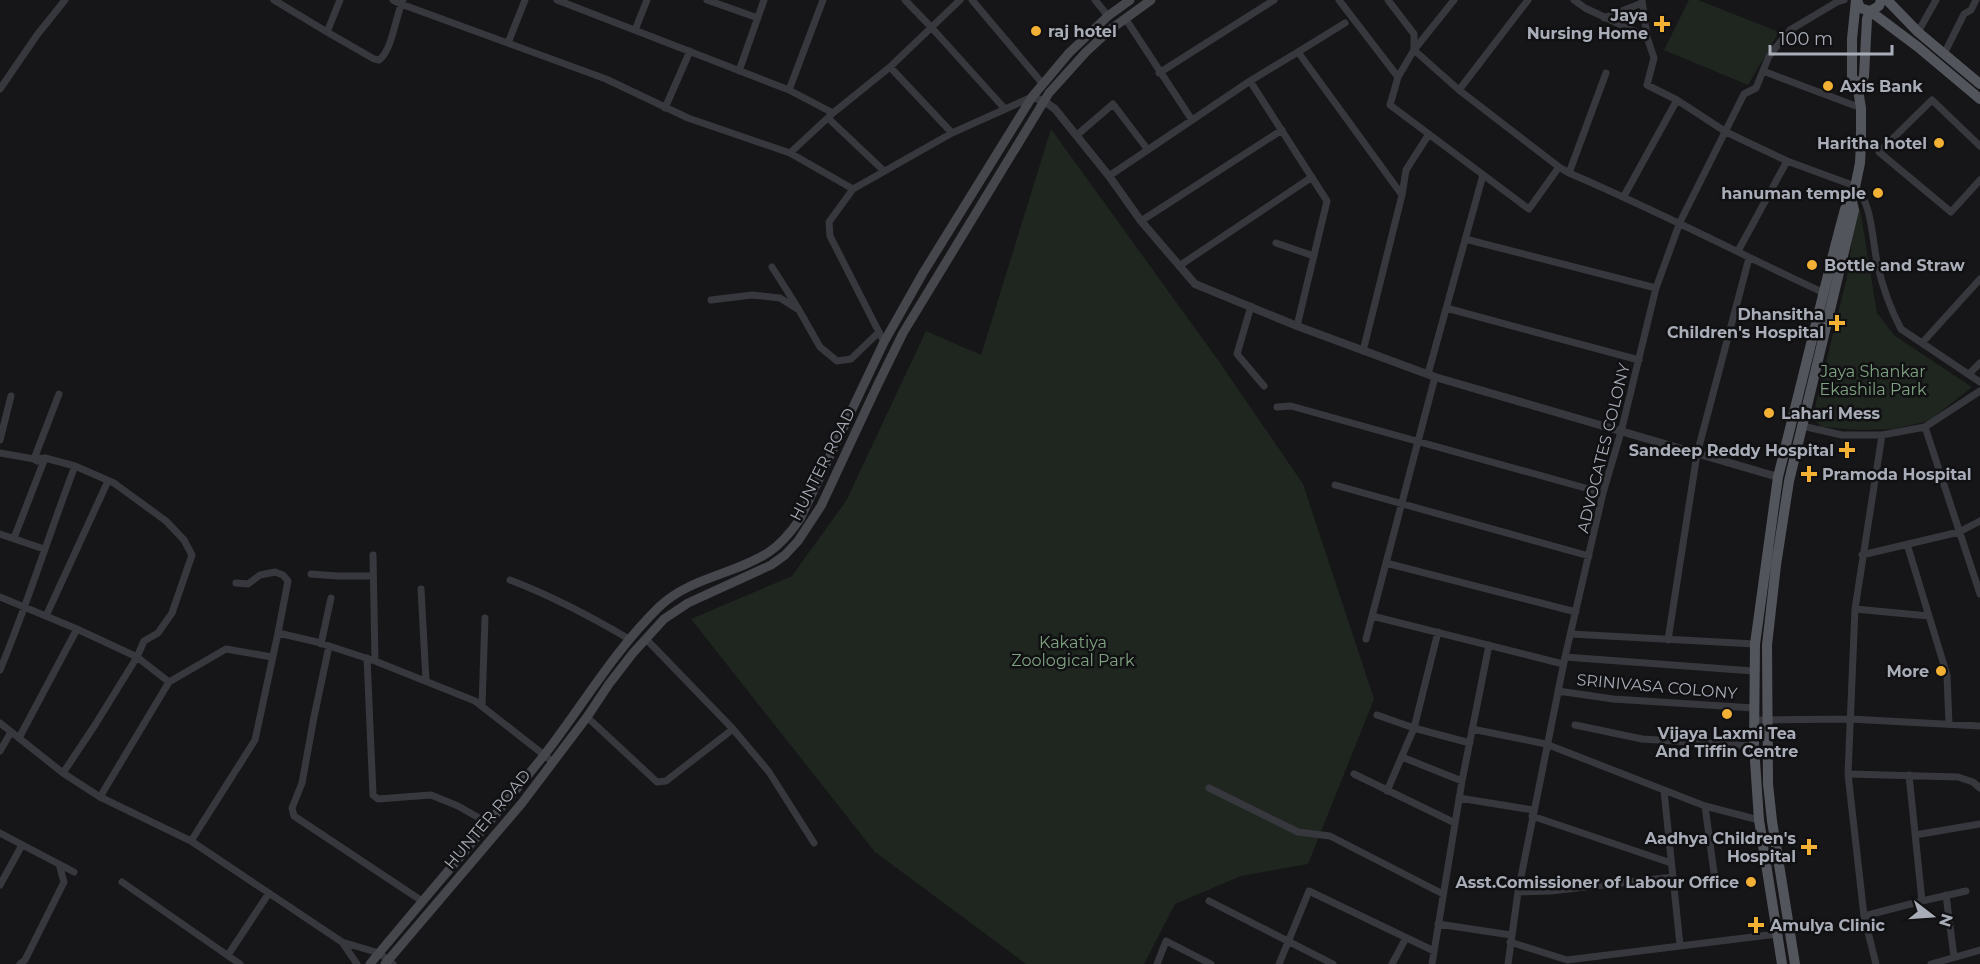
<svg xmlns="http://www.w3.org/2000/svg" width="1980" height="964" viewBox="0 0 1980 964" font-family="Montserrat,sans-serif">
  <rect width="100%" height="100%" fill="#161618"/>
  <path fill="#1e261f" d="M 1689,0 L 1698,0 L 1779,32 L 1748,85 L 1664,50 Z
    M 1051,129 L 1218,360 L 1303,484 L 1374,699 L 1308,864 L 1241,876 L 1175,904 L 1144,964 L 1026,964 L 875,852 L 691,619 L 792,576 L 846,501 L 926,331 L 981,355 Z
    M 1856,209 L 1860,209 L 1877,313 L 1895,336 L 1972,387 L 1929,421 L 1893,429 L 1862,430 L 1822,427 L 1812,419 L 1847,277 Z"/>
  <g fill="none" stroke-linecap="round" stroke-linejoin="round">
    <path stroke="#37383d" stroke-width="7" d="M 274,0 L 327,32 L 340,0
      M 393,0 L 401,4 L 606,79 L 688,118 L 790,153 L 853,189
      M 557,0 L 789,90 L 833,113
      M 707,0 L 758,18
      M 905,0 L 931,27 L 1005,109
      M 972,0 L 1042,83
      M 1095,0 L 1108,16
      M 1339,0 L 1398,77
      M 1388,0 L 1414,34 L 1414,50 L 1459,90 L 1559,167 L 1569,173 C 1656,210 1738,253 1824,293
      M 1454,0 L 1414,50 L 1398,77 L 1390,105 L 1529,209 L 1559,167
      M 1574,0 L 1585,8 L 1647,37
      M 1642,0 L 1647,37 L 1654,58 L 1647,85 L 1677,100 L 1726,132 L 1787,161 L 1855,186 C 1873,204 1872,242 1878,267 C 1883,288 1891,310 1901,329 L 1980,382
      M 1125,18 L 1192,120
      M 1604,18 L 1642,3
      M 635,30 L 647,0
      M 327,32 L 374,59 L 379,60 C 392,51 396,15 403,0
      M 1918,32 L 1936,0
      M 508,43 L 525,0
      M 1298,52 L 1345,23
      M 1944,54 L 1964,14 L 1971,10 L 1976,0
      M 890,67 L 952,133
      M 739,71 L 764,0
      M 1763,71 L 1861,108
      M 1159,73 L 1274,0
      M 1250,81 L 1327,201 L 1297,326
      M 0,89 L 37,35 L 65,0
      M 789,90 L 823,0
      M 1459,90 L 1528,0
      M 665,108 L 690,51
      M 828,118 L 884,171
      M 1077,135 L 1113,104 L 1148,150
      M 1980,146 L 1932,100 L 1879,152 L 1951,212 L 1980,180
      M 790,153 L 833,113 L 890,67 L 960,0
      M 1569,173 L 1606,73
      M 1109,176 L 1250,81 L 1298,52 L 1402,195
      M 1624,196 L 1677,100
      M 1141,221 L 1282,130
      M 1465,239 L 1656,288
      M 1276,243 L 1314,256
      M 1738,251 L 1787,161
      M 1179,266 L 1312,177
      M 772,267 L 798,308
      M 711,300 L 752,295 L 780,298 L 799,310 L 820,347 L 837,361 L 851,359 L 879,332
      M 1251,306 L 1237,354 L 1264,386
      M 1446,308 L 1639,360
      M 884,342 L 830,236 L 829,222 L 853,189 L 952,133 L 1032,97
      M 1922,343 L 1980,279
      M 1363,351 L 1402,195 L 1406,170 L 1429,134
      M 1428,374 L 1483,175
      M 1969,374 L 1980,363
      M 1277,407 L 1291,406 L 1603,493
      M 1802,426 L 1842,435 L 1882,435 L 1925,427 L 1980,391
      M 1925,427 L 1980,594
      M 0,440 L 11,396
      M 0,453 L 34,459 L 45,458 L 75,466 L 114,483 L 166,521 L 184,540 L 192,555 L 172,613 L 158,633 L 144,641 L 137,657 L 95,725 L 63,773
      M 37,461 L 34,459 L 59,394
      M 1335,485 L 1589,556
      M 0,534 L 44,549
      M 14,538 L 45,458
      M 1907,544 L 1947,675 L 1949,724
      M 373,555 L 375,661
      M 1862,555 L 1959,532 L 1980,521
      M 1386,563 L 1576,612
      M 311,574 L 337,576 L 373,576
      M 510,580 C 552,596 590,616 629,639
      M 236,583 L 248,584 L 260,575 L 275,572 L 283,575 L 288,581 L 278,633 L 317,642 L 375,661 L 475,701 L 553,762
      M 421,589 L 426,681
      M 0,597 L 77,629 L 19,738
      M 1855,609 L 1929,616
      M 46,616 L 108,481
      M 1372,616 L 1563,664
      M 77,629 L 137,657 L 169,682 L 226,649 L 272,657
      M 1571,634 L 1755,644
      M 646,639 L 733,729 L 769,772 L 814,843
      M 1366,639 L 1435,377
      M 1668,640 L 1697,454 L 1749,258
      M 321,644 L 331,598
      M 329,646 L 314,717 L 302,783 L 292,808 L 294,816 L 422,901
      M 1565,657 L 1753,671
      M 367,658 L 373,795 L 378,799 L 431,795 L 458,806 L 488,823
      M 0,670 C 28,603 49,534 75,466
      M 1558,691 L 1613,699 L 1754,708
      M 482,706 L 485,618
      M 1377,715 L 1414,728 L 1470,743
      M 587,717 L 657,782 L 666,781 L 733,729
      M 1754,720 L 1850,719 L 1980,726
      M 0,723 L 63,773 L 100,797 L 191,841 L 342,942 L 379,953 L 393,964
      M 1575,725 L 1642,739 L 1754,746
      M 1472,729 L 1546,744 L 1705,806 L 1759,820
      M 0,751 L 11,732
      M 1402,757 L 1462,781
      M 1354,774 L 1455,823
      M 1848,774 L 1958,777 L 1973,782 L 1980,788
      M 1209,788 L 1298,832 L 1330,836 L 1443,894
      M 1387,791 L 1414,728 L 1438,632
      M 1664,791 L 1680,945
      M 100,797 L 169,682
      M 1459,798 L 1533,810
      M 1705,806 L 1714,873
      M 1532,816 L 1671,863
      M 0,833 L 74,872
      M 1915,835 L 1980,824
      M 191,841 L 255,740 L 278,633
      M 122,882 L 240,964
      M 0,885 L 22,845
      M 1518,892 L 1551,891 L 1673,877
      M 1946,895 L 1954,957
      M 1209,901 L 1333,964
      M 1922,901 L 1966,891
      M 1864,916 L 1922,901 L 1909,775
      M 1438,924 L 1511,935
      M 342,942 L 357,964
      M 1510,942 L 1567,960 L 1777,934
      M 228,955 L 269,893
      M 20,964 L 25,960 L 64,882 L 59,864
      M 1157,964 L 1166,941 L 1211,964
      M 1279,964 L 1309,891 L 1434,951
      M 1392,964 L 1406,938
      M 1432,964 L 1462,781 L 1489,645
      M 1508,964 L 1518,892 L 1565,657 L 1603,493 L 1621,432 L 1656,288 L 1680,222 L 1744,94 L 1756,88 L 1769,56 L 1790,30 L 1837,2 L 1844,0
      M 1876,964 L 1864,916 L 1848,774 L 1855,609 L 1882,435
      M 1931,964 L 1980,950"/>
    <path stroke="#37383d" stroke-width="8" d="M 1032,97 L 1044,101 L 1055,109 L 1109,176 L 1141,221 L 1195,284 L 1297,326 L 1435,377 L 1778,477"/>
    <path stroke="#45474d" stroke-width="9" d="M 370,964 C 428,894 488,825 545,754 C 583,705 614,651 659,607 C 690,577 734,575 769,552 C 781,544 791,532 800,519 L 884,342 L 923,273 L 1032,97 L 1069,53 L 1108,16 L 1130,0
      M 385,964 L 522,803 L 587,717 L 609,684 L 633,653 L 664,619 L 688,603 L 771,565 L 785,555 L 798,541 L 821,506 L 878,384 L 903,333 L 1049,93 L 1086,52 L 1111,29 L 1151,0"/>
    <path stroke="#53555c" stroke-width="10" d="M 1857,0 L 1860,8 L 1870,11 L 1918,47 L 1980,99
      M 1887,0 L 1918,32 L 1980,84
      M 1858,90 L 1864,76 L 1867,19 L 1870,11 L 1879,6 L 1881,0
      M 1782,964 L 1759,820 L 1754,746 L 1755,644 L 1778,477 L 1835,247 L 1845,209 L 1852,202
      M 1795,964 L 1772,821 L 1768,784 L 1767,645 L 1776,565 L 1789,481 L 1854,210 L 1852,202 L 1860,163 L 1861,143 L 1861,108 L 1858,90 L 1852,76 L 1852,39 L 1856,0"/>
  </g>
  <g fill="#f2b134" stroke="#111113" stroke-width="2">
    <path d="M1659 15h6v6h6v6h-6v6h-6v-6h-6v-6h6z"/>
    <circle cx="1036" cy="31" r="6"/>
    <circle cx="1828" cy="86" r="6"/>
    <circle cx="1939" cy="143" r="6"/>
    <circle cx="1878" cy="193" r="6"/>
    <circle cx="1812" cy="265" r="6"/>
    <path d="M1834 314h6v6h6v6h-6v6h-6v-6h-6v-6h6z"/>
    <circle cx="1769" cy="413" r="6"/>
    <path d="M1844 441h6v6h6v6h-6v6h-6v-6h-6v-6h6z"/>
    <path d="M1806 465h6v6h6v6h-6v6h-6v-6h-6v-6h6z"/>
    <circle cx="1941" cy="671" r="6"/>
    <circle cx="1727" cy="714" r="6"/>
    <path d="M1806 838h6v6h6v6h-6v6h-6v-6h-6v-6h6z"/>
    <circle cx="1751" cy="882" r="6"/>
    <path d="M1753 916h6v6h6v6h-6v6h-6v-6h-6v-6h6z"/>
  </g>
  <g text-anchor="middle" stroke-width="5" stroke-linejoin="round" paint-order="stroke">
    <g font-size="16" font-weight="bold" fill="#a8adb8" stroke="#111113" text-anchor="end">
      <text x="1648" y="21">Jaya<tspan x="1648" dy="18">Nursing Home</tspan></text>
      <text x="1048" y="37" text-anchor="start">raj hotel</text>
      <text x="1840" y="92" text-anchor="start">Axis Bank</text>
      <text x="1927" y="149">Haritha hotel</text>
      <text x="1866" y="199">hanuman temple</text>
      <text x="1824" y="271" text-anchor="start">Bottle and Straw</text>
      <text x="1824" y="320">Dhansitha<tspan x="1824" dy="18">Children's Hospital</tspan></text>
      <text x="1781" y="419" text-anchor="start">Lahari Mess</text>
      <text x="1834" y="456">Sandeep Reddy Hospital</text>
      <text x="1822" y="480" text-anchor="start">Pramoda Hospital</text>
      <text x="1929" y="677">More</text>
      <text x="1727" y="739" text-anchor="middle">Vijaya Laxmi Tea<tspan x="1727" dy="18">And Tiffin Centre</tspan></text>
      <text x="1796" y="844">Aadhya Children's<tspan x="1796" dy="18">Hospital</tspan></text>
      <text x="1739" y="888">Asst.Comissioner of Labour Office</text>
      <text x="1770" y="931" text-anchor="start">Amulya Clinic</text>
    </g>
    <g font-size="16" fill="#7fa381" stroke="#111113">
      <text x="1873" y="377">Jaya Shankar<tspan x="1873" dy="18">Ekashila Park</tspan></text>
      <text x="1073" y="648">Kakatiya<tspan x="1073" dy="18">Zoological Park</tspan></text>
    </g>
    <g font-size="16" fill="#a8adb8" stroke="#111113">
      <text transform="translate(1603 448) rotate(-76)" y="6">ADVOCATES COLONY</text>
      <text transform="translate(822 464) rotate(-63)" y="6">HUNTER ROAD</text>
      <text transform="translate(1657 686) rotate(5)" y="6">SRINIVASA COLONY</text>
      <text transform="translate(487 819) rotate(-50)" y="6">HUNTER ROAD</text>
    </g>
  </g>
  <g transform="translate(1932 916) rotate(107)" stroke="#111113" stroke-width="4.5" paint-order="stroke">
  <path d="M0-4.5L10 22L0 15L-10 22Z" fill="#a8adb8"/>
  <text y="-9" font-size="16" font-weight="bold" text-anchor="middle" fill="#a8adb8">N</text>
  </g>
  <path d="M1770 45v9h122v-9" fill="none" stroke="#a8adb8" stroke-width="3"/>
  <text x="1779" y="45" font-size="18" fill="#a8adb8" stroke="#111113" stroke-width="4.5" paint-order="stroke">100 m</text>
</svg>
